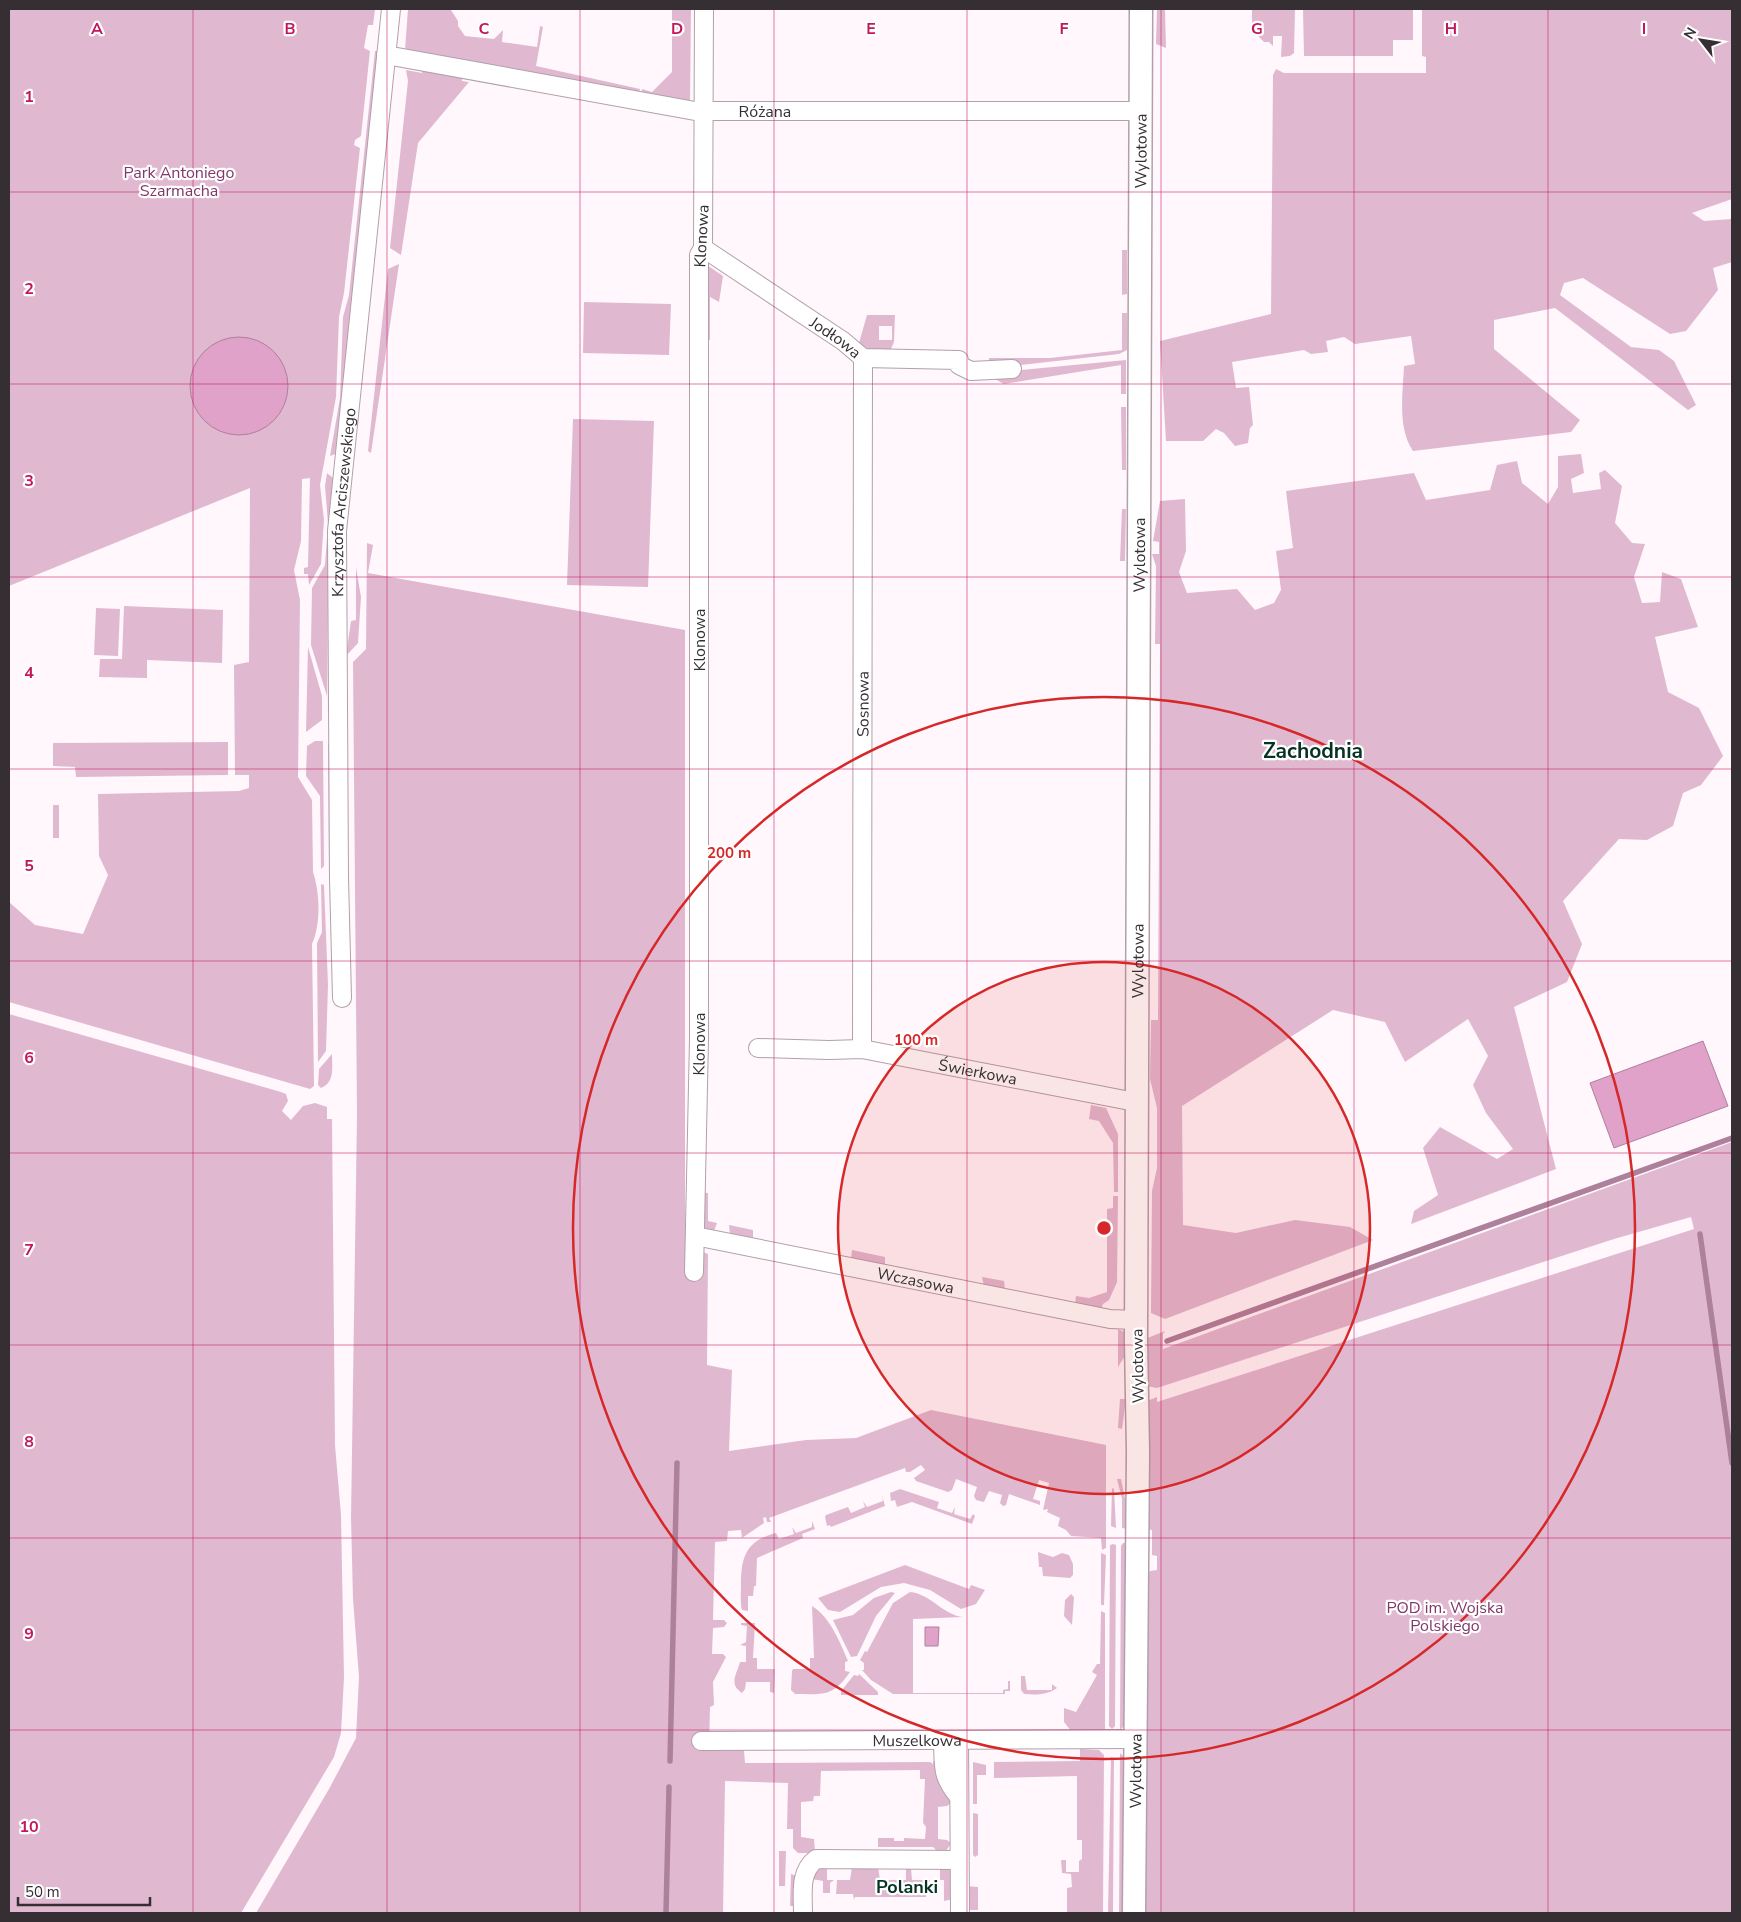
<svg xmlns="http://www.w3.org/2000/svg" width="1741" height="1922" viewBox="0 0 1741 1922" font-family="'Nunito Sans',sans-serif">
  <rect width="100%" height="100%" fill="#fff7fc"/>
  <path fill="#e0b9d1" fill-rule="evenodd" d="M 9,9 L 375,9 L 373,25 L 368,25 L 364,48 L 370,51 L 361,136 L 355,140 L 354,145 L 360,148 L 344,293 L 339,317 L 336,397 L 320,485 L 324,520 L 321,564 L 309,585 L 308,574 L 304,574 L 304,568 L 308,567 L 310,478 L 302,479 L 301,541 L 294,570 L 300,600 L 298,777 L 312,800 L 313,872 C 320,893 321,924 312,944 L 314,1086 L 310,1089 L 9,1002 L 9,902 L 35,925 L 83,934 L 108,875 L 99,856 L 98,794 L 239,791 L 249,788 L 249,775 L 235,775 L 234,665 L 249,662 L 250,488 L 9,586 Z
    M 408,9 L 451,10 L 458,21 L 458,26 L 465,36 L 494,39 L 503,30 L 502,42 L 537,47 L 540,26 L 543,27 L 536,66 L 640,89 L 638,96 L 405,50 Z
    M 672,9 L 691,9 L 690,100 L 686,103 L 641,97 L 642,89 L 652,92 L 672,72 Z
    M 1157,9 L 1165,9 L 1166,48 L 1156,44 Z
    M 1252,9 L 1295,9 L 1294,53 L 1290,56 L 1281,57 L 1282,36 L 1273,36 L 1273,46 L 1269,42 L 1264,42 L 1256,34 L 1256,24 L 1252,24 Z
    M 1303,9 L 1413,9 L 1413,40 L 1393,40 L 1393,56 L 1304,56 Z
    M 1422,9 L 1732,9 L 1732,199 L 1692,213 L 1704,221 L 1731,219 L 1732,221 L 1732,262 L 1713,268 L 1718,290 L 1686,331 L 1670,334 L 1583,278 L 1564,283 L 1560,295 L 1631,347 L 1659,350 L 1674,361 L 1696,405 L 1688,410 L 1555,308 L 1494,320 L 1494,349 L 1580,420 L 1571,432 L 1413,451 C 1397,428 1403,392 1404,366 L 1415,364 L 1411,336 L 1355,344 L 1344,337 L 1326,341 L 1328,352 L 1311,354 L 1304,350 L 1232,362 L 1236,388 L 1249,387 L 1253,425 L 1250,428 L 1248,443 L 1235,446 L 1224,433 L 1216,429 L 1203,441 L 1166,441 L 1160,341 L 1271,314 L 1273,75 L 1276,69 L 1284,73 L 1426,73 L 1426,57 L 1422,56 Z
    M 375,51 L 378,51 L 336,448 L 335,454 L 330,456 L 340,398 L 343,317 L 349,295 Z
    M 423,66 L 462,74 L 462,81 L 469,82 L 418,143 L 401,255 L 390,248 L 408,81 L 406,70 L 422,73 Z
    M 1122,250 L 1127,250 L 1127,294 L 1122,295 Z
    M 704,263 L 723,276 L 719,302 L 710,297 L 710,340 L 704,340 Z
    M 399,264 L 371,453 L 368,451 L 388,269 Z
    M 584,302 L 671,304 L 669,355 L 583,353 Z
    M 1122,313 L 1127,313 L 1127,350 L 1119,354 L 1012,366 L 989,364 L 989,358 L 1050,358 L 1122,350 Z
    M 867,315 L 895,315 L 894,342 L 891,349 L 870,350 L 859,343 ZM 879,326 L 892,326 L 892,340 L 879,340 Z
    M 1126,360 L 1126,394 L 1121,394 L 1121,365 L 1004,384 L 993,378 L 1012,371 Z
    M 1121,407 L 1126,407 L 1126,470 L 1122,470 Z
    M 573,419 L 654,421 L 648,587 L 567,585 Z
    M 1581,454 L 1584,473 L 1571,479 L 1573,493 L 1601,489 L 1599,473 L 1605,470 L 1622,486 L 1615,523 L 1632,543 L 1645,544 L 1634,577 L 1642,603 L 1660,602 L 1662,572 L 1681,579 L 1698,627 L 1655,637 L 1668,692 L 1699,708 L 1723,756 L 1701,785 L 1683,793 L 1673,826 L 1647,840 L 1619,839 L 1563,901 L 1582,944 L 1567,982 L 1514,1007 L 1556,1169 L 1411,1224 L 1414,1211 L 1438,1195 L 1423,1148 L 1440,1127 L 1497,1159 L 1513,1149 L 1486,1113 L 1473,1085 L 1488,1056 L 1468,1019 L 1405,1062 L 1385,1022 L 1333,1010 L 1182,1106 L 1183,1225 L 1236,1233 L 1295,1220 L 1350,1227 L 1373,1240 L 1165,1319 L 1151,1313 L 1152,1191 L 1157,1168 L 1157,1108 L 1150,1079 L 1151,1020 L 1158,1020 L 1160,644 L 1155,644 L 1156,566 L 1152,554 L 1159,554 L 1159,542 L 1153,541 L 1160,501 L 1185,499 L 1186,551 L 1179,572 L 1187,593 L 1237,589 L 1255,610 L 1274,603 L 1281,590 L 1276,551 L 1293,548 L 1286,491 L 1414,473 L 1426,500 L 1490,490 L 1497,465 L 1517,461 L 1522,483 L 1548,504 L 1558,487 L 1558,456 Z
    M 327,473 L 333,478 L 328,579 L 327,716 L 327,696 L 311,645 L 312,588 L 325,565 L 328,524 L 325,486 Z
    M 1122,509 L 1126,509 L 1125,561 L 1120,561 Z
    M 367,543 L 373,545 L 368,573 L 685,630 L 685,1249 L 701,1251 L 708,1254 L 707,1365 L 732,1370 L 729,1451 L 806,1440 L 856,1438 L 931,1410 L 1106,1445 L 1106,1548 L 1102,1550 L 1101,1538 L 1071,1536 L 1066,1530 L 1058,1526 L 1060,1518 L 1047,1512 L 1048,1509 L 1043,1510 L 1049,1483 L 1039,1480 L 1033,1499 L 1040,1501 L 1040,1505 L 1009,1494 L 1006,1505 L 1003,1506 L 1000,1503 L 1002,1495 L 989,1491 L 984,1502 L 976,1500 L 974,1496 L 977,1487 L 956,1479 L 952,1490 L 948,1492 L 916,1481 L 914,1478 L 925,1470 L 921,1465 L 910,1472 L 906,1472 L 905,1468 L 769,1518 L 771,1522 L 767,1522 L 766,1517 L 763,1518 L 764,1523 L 742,1538 L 741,1530 L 728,1531 L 727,1541 L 715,1542 L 713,1620 L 724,1620 L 727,1623 L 724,1627 L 713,1628 L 712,1654 L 723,1654 L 726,1657 L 713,1682 L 714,1705 L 710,1707 L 709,1749 L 741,1749 L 744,1751 L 745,1763 L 930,1762 L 933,1764 L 933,1761 L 938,1761 L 940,1784 L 952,1802 L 947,1806 L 938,1807 L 938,1839 L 947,1840 L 951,1843 L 946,1851 L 939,1853 L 933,1847 L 878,1847 L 878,1838 L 894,1838 L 894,1841 L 904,1841 L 904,1838 L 925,1839 L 926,1827 L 923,1823 L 925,1779 L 920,1779 L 920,1770 L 821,1771 L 820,1796 L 814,1796 L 813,1801 L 801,1802 L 801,1837 L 814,1839 L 815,1851 L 812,1853 L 798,1853 L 793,1848 L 793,1829 L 787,1829 L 788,1783 L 725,1781 L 723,1913 L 256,1913 L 329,1789 L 356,1738 L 359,1677 L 353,1599 L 351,1518 L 357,1115 L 353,662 L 366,649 Z
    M 356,567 L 361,597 L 358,643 L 346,656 L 351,621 L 356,620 Z
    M 124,606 L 223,610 L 222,663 L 147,660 L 147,678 L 99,677 L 100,659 L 122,659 Z
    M 96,608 L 120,609 L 118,656 L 94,655 Z
    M 308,647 L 322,696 L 322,720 L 306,732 Z
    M 315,741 L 323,741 L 324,866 L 321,869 L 320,796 L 306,776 L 307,746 Z
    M 228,742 L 228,775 L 76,777 L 75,767 L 53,766 L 53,743 Z
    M 328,744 L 330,746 L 331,858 L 329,861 Z
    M 53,805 L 59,805 L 59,838 L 53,838 Z
    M 321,884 L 324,885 L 328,985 L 326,1051 L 318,1062 L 317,943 L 322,932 Z
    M 9,1014 L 281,1092 L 286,1094 L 288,1101 L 282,1111 L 291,1120 L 303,1106 L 315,1103 L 327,1107 L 327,1119 L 332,1119 L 335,1445 L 341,1515 L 344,1677 L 341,1733 L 334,1757 L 241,1913 L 9,1913 Z
    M 332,1054 C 332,1068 335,1082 321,1088 L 318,1085 L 319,1069 Z
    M 1091,1105 L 1106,1108 L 1118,1134 L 1118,1192 L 1114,1192 L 1113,1143 L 1099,1121 L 1089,1119 Z
    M 1732,1142 L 1732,1913 L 1142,1913 L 1144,1578 L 1150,1571 L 1157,1570 L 1157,1556 L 1152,1555 L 1152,1530 L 1145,1529 L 1147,1401 L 1157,1397 L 1157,1402 L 1694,1229 L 1691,1217 L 1614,1239 L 1157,1388 L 1146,1386 L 1145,1339 L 1165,1331 L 1163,1334 L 1163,1349 Z
    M 700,1192 L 708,1193 L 708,1221 L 717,1223 L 714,1231 L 703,1227 Z
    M 1113,1196 L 1118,1196 L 1117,1282 L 1109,1300 L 1103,1304 L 1101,1309 L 1075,1304 L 1076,1296 L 1089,1298 L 1107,1292 L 1107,1209 L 1113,1208 Z
    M 729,1225 L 753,1230 L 753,1238 L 730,1234 Z
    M 852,1250 L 885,1257 L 885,1265 L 851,1259 Z
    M 982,1277 L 1004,1281 L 1005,1290 L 984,1286 Z
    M 1118,1329 L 1127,1333 L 1128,1351 L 1118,1367 Z
    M 1120,1399 L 1126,1399 L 1122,1429 L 1118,1428 Z
    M 1117,1479 L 1121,1479 L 1129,1518 L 1128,1529 L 1122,1528 L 1122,1499 Z
    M 1112,1488 L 1114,1489 L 1116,1528 L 1111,1526 Z
    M 900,1489 L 939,1502 L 937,1508 L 952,1513 L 955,1507 L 954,1514 L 970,1519 L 973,1514 L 975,1516 L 972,1524 L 912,1502 L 897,1507 L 895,1500 L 891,1501 L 890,1493 Z
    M 882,1495 L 885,1506 L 831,1527 L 830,1525 L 827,1526 L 825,1517 L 826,1515 L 848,1507 L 851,1513 L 865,1507 L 863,1501 L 867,1507 L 883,1501 Z
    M 812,1521 L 815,1529 L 802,1534 L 803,1538 L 757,1558 L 756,1586 L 754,1586 L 753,1596 L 748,1596 L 748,1611 L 742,1610 C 740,1603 741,1594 741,1586 C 741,1558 745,1541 776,1533 L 779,1539 L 794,1534 L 792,1527 L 796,1533 L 812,1527 Z
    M 1123,1543 L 1128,1543 L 1125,1725 L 1120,1730 L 1121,1546 Z
    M 1113,1544 L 1116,1545 L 1115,1726 L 1112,1729 L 1109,1726 L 1110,1545 Z
    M 1038,1552 L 1053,1557 L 1062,1553 L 1069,1555 L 1073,1564 L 1073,1575 L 1070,1578 L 1043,1576 L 1042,1567 L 1039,1567 Z
    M 1101,1553 L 1106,1555 L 1104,1605 L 1101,1605 Z
    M 905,1565 L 969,1589 L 971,1585 L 985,1590 L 976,1604 L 961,1609 L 930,1590 L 904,1583 L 881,1587 L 840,1612 L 828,1610 L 818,1598 Z
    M 891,1592 L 895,1593 L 876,1616 L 857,1656 L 851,1657 L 833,1620 L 853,1615 L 874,1598 Z
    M 910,1592 C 931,1594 943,1615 963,1617 L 913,1619 L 913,1693 L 1003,1693 L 1003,1690 L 1008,1689 L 1008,1681 L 1010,1681 L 1010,1691 L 1005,1691 L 1005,1694 L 893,1694 L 871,1680 L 862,1670 L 864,1670 L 864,1663 L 860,1660 L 865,1651 L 867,1652 L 893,1603 Z
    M 1071,1594 L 1074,1597 L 1072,1625 L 1064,1616 L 1065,1600 Z
    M 812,1606 C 830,1617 840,1642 848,1661 L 845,1662 L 845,1671 L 850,1672 C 832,1698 823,1694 795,1694 L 791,1690 L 792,1671 L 793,1669 L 810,1669 L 810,1658 L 814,1658 Z
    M 1101,1611 L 1105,1613 L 1105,1730 L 1071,1731 L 1064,1722 L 1064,1708 L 1076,1712 L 1097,1675 L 1092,1672 L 1097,1664 L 1100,1664 Z
    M 741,1623 L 755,1623 L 753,1658 L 757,1658 L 757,1669 L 775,1669 L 774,1693 L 770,1692 L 770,1682 L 746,1682 L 745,1689 L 742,1693 C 728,1684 737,1674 740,1662 L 746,1662 L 746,1646 L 740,1645 L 746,1642 L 747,1626 L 741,1625 Z
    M 859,1674 L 878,1692 L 878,1695 L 841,1695 L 841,1691 L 854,1675 L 858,1676 Z
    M 1021,1676 L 1025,1676 L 1027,1690 L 1052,1690 L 1052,1684 L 1057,1688 C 1047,1695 1036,1695 1024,1694 L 1021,1690 Z
    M 1080,1749 L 1099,1750 L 1104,1755 L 1103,1913 L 1067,1913 L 1067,1888 L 1072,1887 L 1071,1874 L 1062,1873 L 1061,1860 L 1066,1860 L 1066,1872 L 1079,1872 L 1079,1861 L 1082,1859 L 1082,1840 L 1077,1840 L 1077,1776 L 994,1778 L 994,1762 L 1080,1761 Z
    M 1120,1753 L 1124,1757 L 1126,1913 L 1119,1913 Z
    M 1111,1757 L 1114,1758 L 1113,1913 L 1108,1913 Z
    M 973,1762 L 986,1765 L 986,1775 L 977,1775 L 977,1804 L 973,1804 Z
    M 973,1813 L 978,1814 L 978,1855 L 975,1857 L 973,1855 Z
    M 779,1851 L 786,1851 L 785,1886 L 779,1886 Z
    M 824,1867 L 827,1868 L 827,1880 L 834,1880 L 830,1883 L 830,1893 L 823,1893 L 823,1881 L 812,1879 L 815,1869 Z
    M 852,1867 L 878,1867 L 880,1880 L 906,1880 L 906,1869 L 911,1868 L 912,1880 L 930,1880 L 930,1887 L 926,1887 L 926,1897 L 855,1897 L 854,1900 L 853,1894 L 836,1894 L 837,1880 L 850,1880 Z
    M 943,1867 L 950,1870 L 952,1874 L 953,1899 L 944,1901 L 944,1880 L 940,1880 L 940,1869 Z
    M 791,1874 L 797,1876 L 793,1906 L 790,1906 Z
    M 967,1886 L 978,1887 L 978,1910 L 968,1910 Z"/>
  <path fill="#e0a2c9" stroke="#ad809c" d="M190 386a49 49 0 1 1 98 0a49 49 0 1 1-98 0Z
    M 1703,1041 L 1728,1106 L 1614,1148 L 1590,1083 Z
    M 925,1627 L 939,1627 L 938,1646 L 925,1646 Z"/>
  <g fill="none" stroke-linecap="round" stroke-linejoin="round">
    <path stroke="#ad809c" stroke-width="5.5" d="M 1700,1234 L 1732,1463
      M 1167,1341 L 1732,1138
      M 670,1761 L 677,1463
      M 666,1913 L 669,1787"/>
    <g stroke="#b1a0aa" stroke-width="20">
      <g id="minor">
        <path id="s1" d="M 386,55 L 695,111 L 1141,111"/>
        <path id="s2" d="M 703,248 L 843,341 L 863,358 L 959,360 L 959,365 L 971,371 L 1012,369"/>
        <path id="s3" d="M 342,998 L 339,878 L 337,531 L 391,9"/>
        <path id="s4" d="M 758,1048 L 829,1050 L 862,1049 L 1125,1100 L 1137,1101"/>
        <path id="s5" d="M 862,1049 L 863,358"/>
        <path id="s6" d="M 695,1236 L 1110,1319 L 1136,1320"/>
        <path id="s7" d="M 694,1272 L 699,1039 L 699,255 L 703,248 L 704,9"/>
        <path d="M 943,1740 C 944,1766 941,1776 959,1797"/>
        <path d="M 959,1740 L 960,1913"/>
        <path id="s8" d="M 701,1741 L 1135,1739"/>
        <path d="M 803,1913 C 803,1894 799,1872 816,1859 L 958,1860"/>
      </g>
    </g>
    <g stroke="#b1a0aa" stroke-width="25">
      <g id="tertiary">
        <path id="s9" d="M 1134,1913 L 1138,1452 L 1136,1340 L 1141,9"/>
      </g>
    </g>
    <use href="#minor" stroke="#fff" stroke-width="18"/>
    <use href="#tertiary" stroke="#fff" stroke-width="22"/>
  </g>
  <path fill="none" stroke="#c2185b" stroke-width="1" stroke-opacity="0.55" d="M 193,9 L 193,1913M 387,9 L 387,1913M 580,9 L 580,1913M 774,9 L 774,1913M 967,9 L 967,1913M 1161,9 L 1161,1913M 1354,9 L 1354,1913M 1548,9 L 1548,1913M 9,192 L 1732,192M 9,384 L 1732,384M 9,577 L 1732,577M 9,769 L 1732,769M 9,961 L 1732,961M 9,1153 L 1732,1153M 9,1345 L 1732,1345M 9,1538 L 1732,1538M 9,1730 L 1732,1730"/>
  <circle cx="1104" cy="1228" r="266" fill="#d62828" fill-opacity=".12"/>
  <g fill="none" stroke="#d62828" stroke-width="2.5">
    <circle cx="1104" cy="1228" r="266"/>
    <circle cx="1104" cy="1228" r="531"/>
  </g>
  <g text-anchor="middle" stroke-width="4.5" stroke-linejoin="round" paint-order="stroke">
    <g font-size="16" fill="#352f33" stroke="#fff">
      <text dy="6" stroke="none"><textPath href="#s1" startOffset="384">Różana</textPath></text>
      <text dy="6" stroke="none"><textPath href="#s9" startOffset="1762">Wylotowa</textPath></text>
      <text transform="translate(701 236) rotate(-87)" y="6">Klonowa</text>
      <text dy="6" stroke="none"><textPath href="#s2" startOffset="160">Jodłowa</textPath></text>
      <text dy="6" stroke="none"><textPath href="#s3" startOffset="496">Krzysztofa Arciszewskiego</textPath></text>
      <text dy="6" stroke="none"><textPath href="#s9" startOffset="1358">Wylotowa</textPath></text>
      <text transform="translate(699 640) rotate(-90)" y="6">Klonowa</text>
      <text dy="6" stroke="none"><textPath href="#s5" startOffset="345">Sosnowa</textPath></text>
      <text dy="6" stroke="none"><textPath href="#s9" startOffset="952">Wylotowa</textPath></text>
      <text dy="6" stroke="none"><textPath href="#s7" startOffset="228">Klonowa</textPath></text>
      <text dy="6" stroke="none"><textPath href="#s4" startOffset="222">Świerkowa</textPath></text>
      <text dy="6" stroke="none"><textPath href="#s6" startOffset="225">Wczasowa</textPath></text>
      <text transform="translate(1137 1366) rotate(-91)" y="6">Wylotowa</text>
      <text dy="6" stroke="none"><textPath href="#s8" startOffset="216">Muszelkowa</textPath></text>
      <text dy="6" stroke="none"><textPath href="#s9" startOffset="142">Wylotowa</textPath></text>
    </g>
    <g font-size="16" fill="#81386a" stroke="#fff">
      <text x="179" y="178">Park Antoniego<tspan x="179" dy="18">Szarmacha</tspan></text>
      <text x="1445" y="1613">POD im. Wojska<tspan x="1445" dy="18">Polskiego</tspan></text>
    </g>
    <g font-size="18" font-weight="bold" fill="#063422" stroke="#fff">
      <text x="907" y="1893">Polanki</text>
    </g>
    <g font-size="21" font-weight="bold" fill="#063422" stroke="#fff">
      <text x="1313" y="758">Zachodnia</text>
    </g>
  </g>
  <g font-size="16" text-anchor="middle" font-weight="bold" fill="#c2185b" stroke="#fff" stroke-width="4.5" stroke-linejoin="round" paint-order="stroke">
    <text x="97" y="34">A</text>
    <text x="290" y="34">B</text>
    <text x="484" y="34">C</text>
    <text x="677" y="34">D</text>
    <text x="871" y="34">E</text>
    <text x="1064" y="34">F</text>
    <text x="1257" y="34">G</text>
    <text x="1451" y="34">H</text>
    <text x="1644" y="34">I</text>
    <text x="29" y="102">1</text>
    <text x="29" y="294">2</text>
    <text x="29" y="486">3</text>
    <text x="29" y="678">4</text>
    <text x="29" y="871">5</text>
    <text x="29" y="1063">6</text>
    <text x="29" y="1255">7</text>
    <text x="29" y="1447">8</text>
    <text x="29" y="1639">9</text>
    <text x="29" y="1832">10</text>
  </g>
  <circle cx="1104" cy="1228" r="8" fill="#d62828" stroke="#fff" stroke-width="2.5"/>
  <g font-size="15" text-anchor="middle" font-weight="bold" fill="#d62828" stroke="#fff" stroke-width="4.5" stroke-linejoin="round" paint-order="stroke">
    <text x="729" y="858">200 m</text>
    <text x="916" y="1045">100 m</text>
  </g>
  <rect width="1741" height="1922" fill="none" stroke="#352f33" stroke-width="20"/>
  <g transform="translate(1701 40) rotate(301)" stroke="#ffffff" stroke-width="4" paint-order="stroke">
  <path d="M0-4L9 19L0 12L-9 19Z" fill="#352f33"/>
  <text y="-8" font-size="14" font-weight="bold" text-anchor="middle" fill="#352f33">N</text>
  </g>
  <path d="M18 1897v8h132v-8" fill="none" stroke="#352f33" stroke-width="2.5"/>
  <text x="25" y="1897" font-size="15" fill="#352f33" stroke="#ffffff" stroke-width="4" paint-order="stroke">50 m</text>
</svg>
